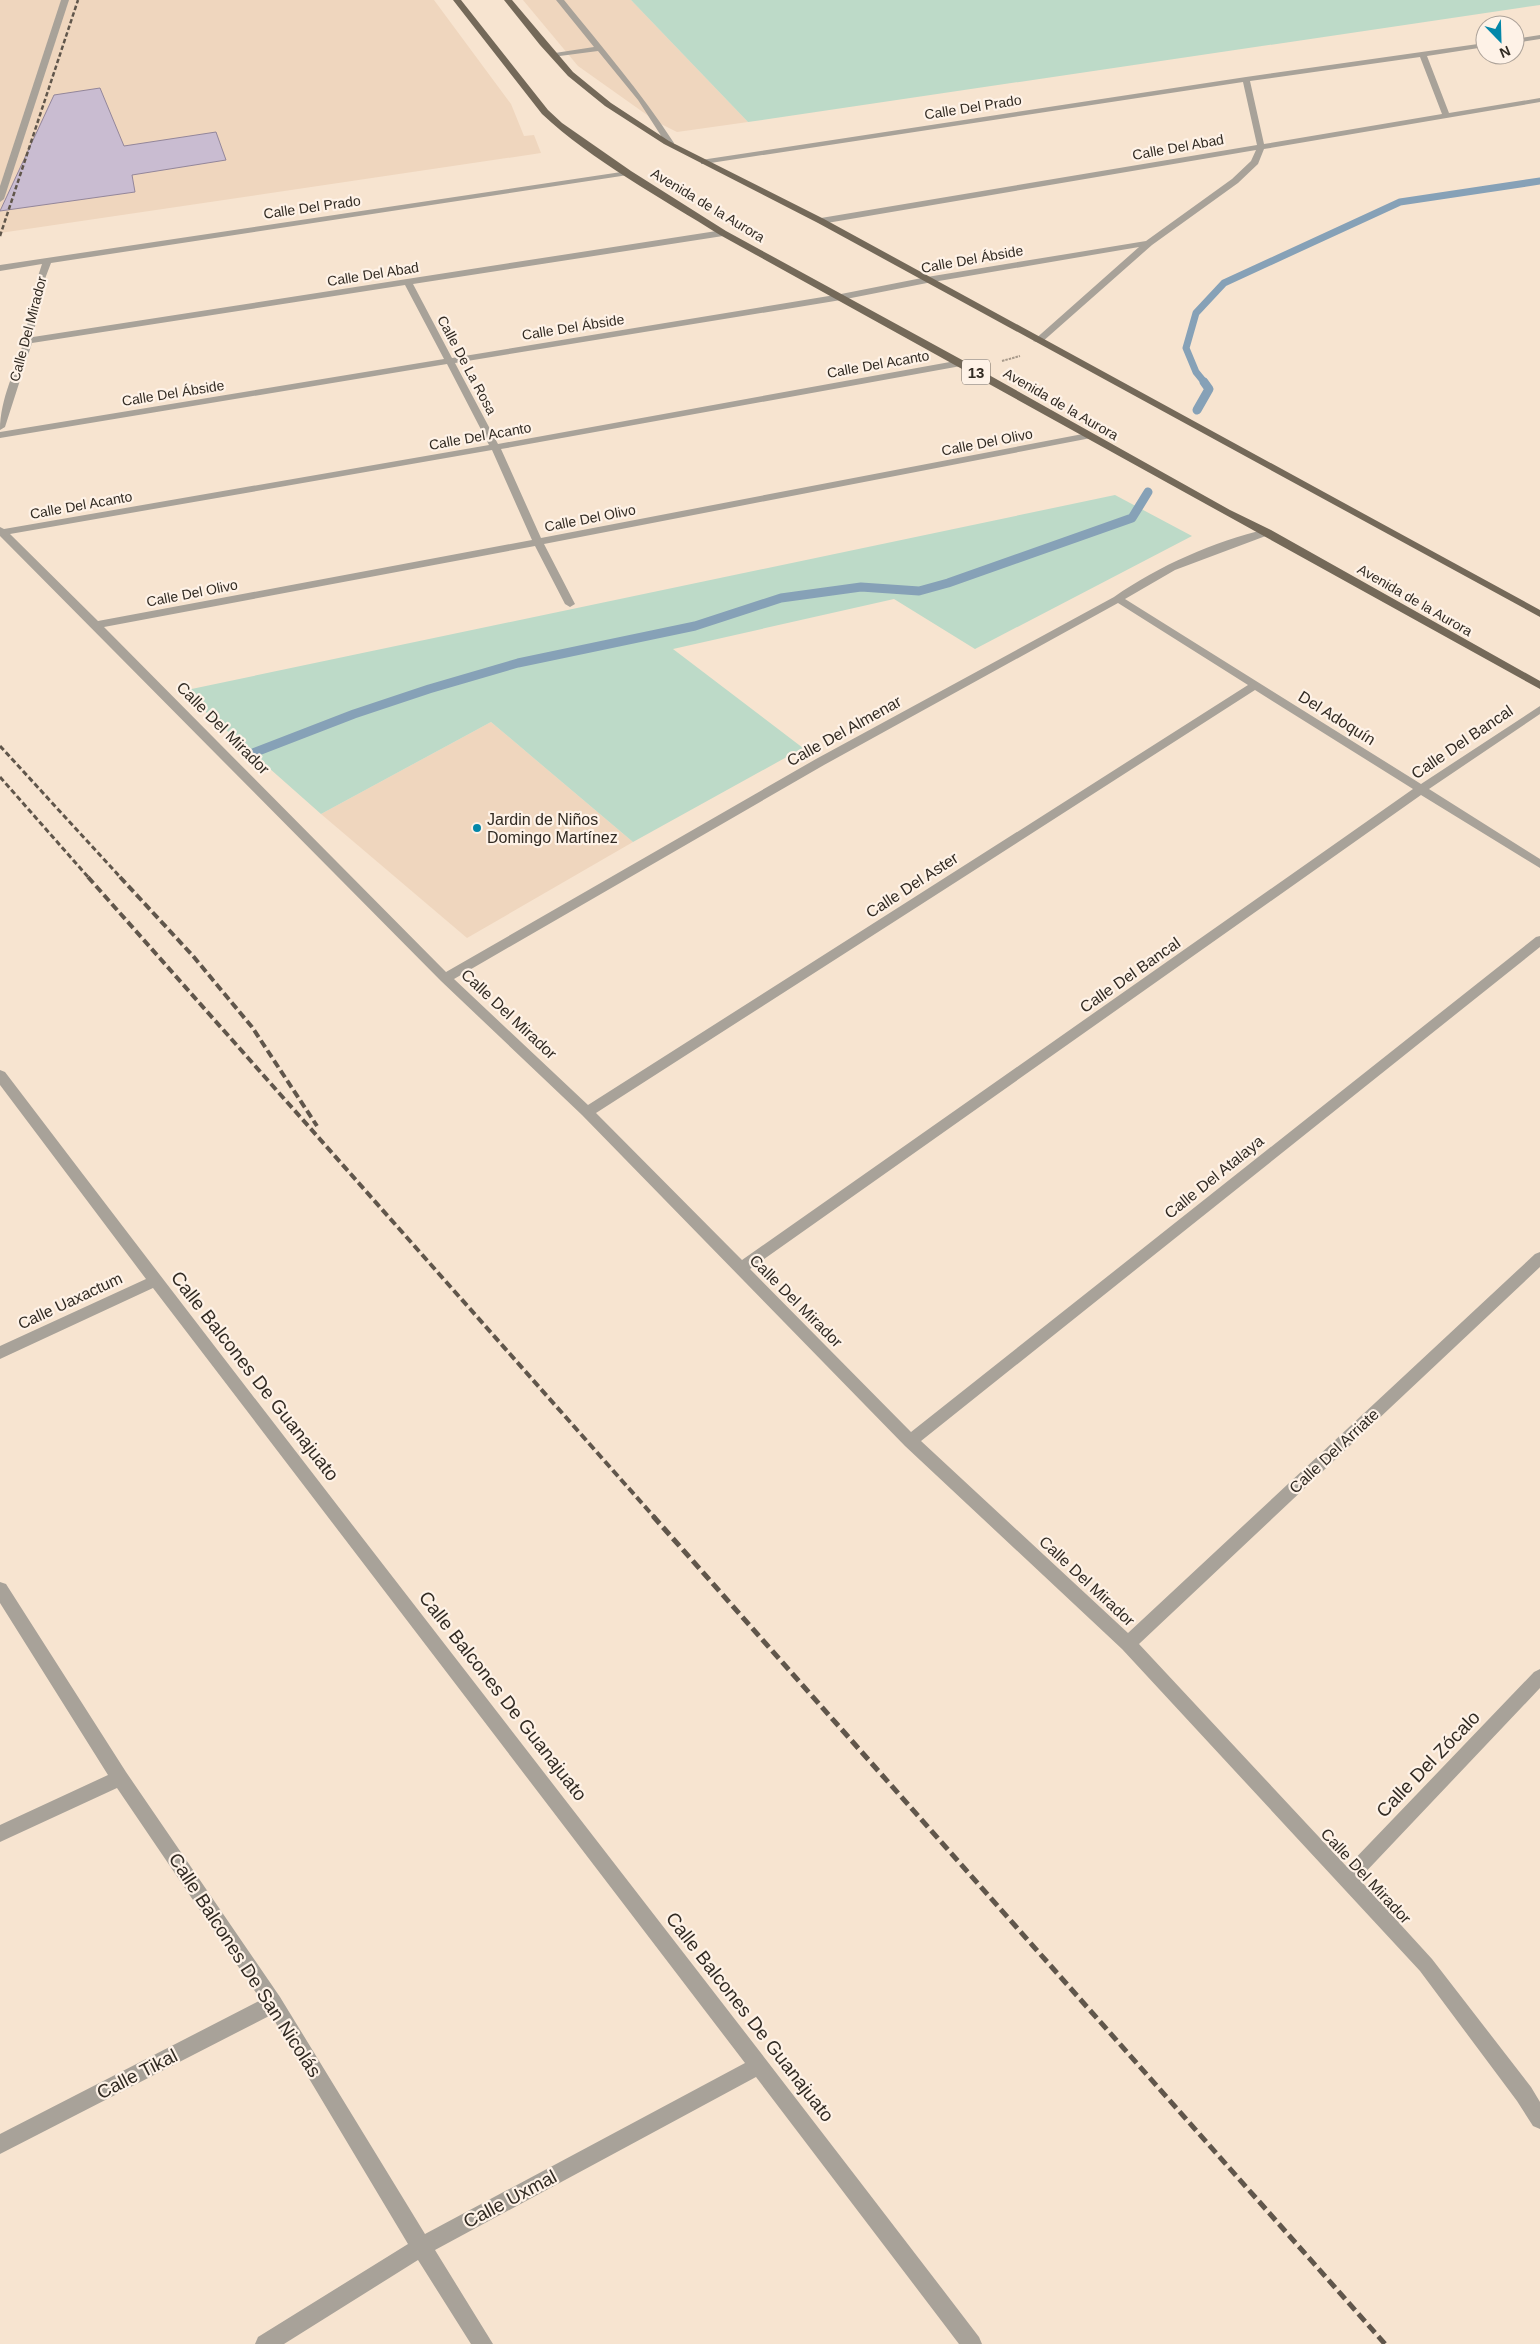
<svg xmlns="http://www.w3.org/2000/svg" width="1540" height="2344" font-family="Helvetica,sans-serif">
  <style>
    .built { fill: #efd6be }
    .green { fill: #bddac8 }
    .lines { fill: none; stroke-linecap: round; stroke-linejoin: round }
    .stream-far1 { stroke: #86a1b7; stroke-width: 7 }
    .stream { stroke: #86a1b7; stroke-width: 9 }
    .building { fill: #c9bcd1; stroke: #93869a }
    .path { stroke: #a89a8b; stroke-width: 2; stroke-dasharray: 2.5 1; stroke-linecap: butt }
    .service { fill: #a8a299; fill-rule: evenodd }
    .minor { fill: #a8a299; fill-rule: evenodd }
    .primary { fill: #746959; fill-rule: evenodd }
    .rail-far3 { stroke: #60564b; stroke-width: 2.5; stroke-dasharray: 4.5 2.5; stroke-linecap: butt }
    .rail-far2 { stroke: #60564b; stroke-width: 3; stroke-dasharray: 5.5 3; stroke-linecap: butt }
    .rail-far1 { stroke: #60564b; stroke-width: 4; stroke-dasharray: 8 4; stroke-linecap: butt }
    .rail { stroke: #60564b; stroke-width: 5; stroke-dasharray: 10 5; stroke-linecap: butt }
    .poi-dot { fill: #0487a9; stroke: #fef2e7; stroke-width: 2 }
    .labels { text-anchor: middle; dominant-baseline: central; stroke-width: 4.5; stroke-linejoin: round; paint-order: stroke }
    .far-street-label { font-size: 14px; fill: #322b23; stroke: #fef2e7 }
    .shield { fill: #fef2e7; stroke: #6f675e; stroke-width: 1 }
    .shield-label { font-size: 15px; font-weight: bold; fill: #322b23 }
    .street-label { font-size: 16px; fill: #322b23; stroke: #fef2e7 }
    .poi-label { font-size: 16px; fill: #322b23; stroke: #fef2e7; text-anchor: start }
    .near-street-label { font-size: 19px; fill: #322b23; stroke: #fef2e7 }
  </style>
  <rect width="100%" height="100%" fill="#f7e4d0"/>
  <!-- built -->
  <g class="built">
    <path d="M 0,0 L 434,0 L 511,104 L 524,136 L 534,135 L 541,153 L 0,233 Z"/>
    <path d="M 523,0 L 631,0 L 748,122 L 677,132 L 657,122 L 578,66 Z"/>
    <path d="M 491,722 L 633,842 L 467,938 L 321,814 Z"/>
  </g>
  <!-- green -->
  <g class="green">
    <path d="M 631,0 L 1540,0 L 1540,5 L 748,122 Z"/>
    <path d="M 1115,495 L 1192,536 L 975,649 L 894,599 L 673,649 L 803,748 L 633,842 L 491,722 L 321,814 L 182,691 Z"/>
  </g>
  <g class="lines">
    <!-- stream-far1 -->
    <path class="stream-far1" d="M 1205,383 L 1196,372 L 1186,348 L 1196,313 L 1224,283 L 1400,202 L 1540,181"/>
    <!-- stream -->
    <g class="stream">
      <path d="M 1197,410 L 1209,389 L 1204,382"/>
      <path d="M 253,753 L 354,714 L 429,689 L 518,663 L 695,626 L 781,598 L 861,587 L 919,591 L 948,583 L 1132,518 L 1148,492"/>
    </g>
  </g>
  <!-- building -->
  <path class="building" d="M 100,88 L 124,146 L 216,132 L 226,160 L 132,175 L 135,192 L 0,211 L 54,95 Z"/>
  <g class="lines">
    <!-- path -->
    <path class="path" d="M 1002,361 L 1020,356"/>
    <!-- service -->
    <g class="service">
      <path d="M 61,0 L 69,0 L 4,199 L 0,202 L 0,186 Z"/>
      <path d="M 556,0 L 564,0 C 602,47 640,91 674,143 L 673,145 L 667,145 L 638,100 L 598,51 L 552,57 L 551,55 L 555,53 L 594,47 Z"/>
    </g>
    <!-- minor -->
    <g class="minor">
      <path d="M 1540,35 L 1540,39 L 1515,43 L 1515,39 Z"/>
      <path d="M 1485,43 L 1485,47 L 1427,56 L 1449,113 L 1540,98 L 1540,102 L 1264,149 L 1258,164 L 1238,183 L 1152,245 L 1041,343 L 1033,341 L 1139,247 L 927,283 L 841,300 L 455,363 L 498,444 L 961,360 L 966,363 L 961,366 L 501,449 L 541,538 L 1088,433 L 1091,434 L 1091,438 L 544,544 L 575,604 L 570,607 L 565,604 L 535,546 L 104,627 L 446,972 L 816,759 L 1114,597 C 1160,565 1213,542 1267,529 L 1272,532 L 1271,534 L 1175,570 L 1125,599 L 1421,784 L 1540,706 L 1540,714 L 1429,789 L 1540,859 L 1540,868 L 1421,795 L 750,1269 L 911,1432 L 1536,937 L 1540,936 L 1540,947 L 921,1441 L 1128,1633 L 1535,1254 L 1540,1252 L 1540,1267 L 1139,1644 L 1347,1867 L 1534,1672 L 1540,1669 L 1540,1688 L 1359,1879 L 1432,1959 L 1531,2087 L 1540,2102 L 1540,2129 L 1533,2126 L 1517,2101 L 1420,1971 L 1122,1649 L 905,1446 L 582,1115 L 441,981 L 0,536 L 0,527 L 4,529 L 489,445 L 447,364 L 0,438 L 0,432 L 444,359 L 405,285 L 32,343 L 5,427 L 0,430 C 0,398 16,370 24,340 C 30,314 33,289 42,264 L 0,271 L 0,265 L 628,171 L 632,173 L 628,175 L 51,263 L 43,284 L 33,337 L 723,230 L 727,233 L 723,236 L 413,284 L 452,358 L 841,294 L 927,277 L 1146,241 L 1232,179 L 1251,161 L 1256,150 L 821,224 L 817,221 L 821,218 L 1257,145 L 1243,82 L 704,164 L 701,164 L 701,160 L 1246,77 ZM 1420,57 L 1442,114 L 1264,144 L 1250,81 ZM 492,450 L 532,540 L 98,621 L 10,534 ZM 1118,603 L 1248,685 L 588,1105 L 454,979 L 824,765 ZM 1255,690 L 1413,789 L 742,1260 L 596,1113 Z"/>
      <path d="M 0,1070 L 5,1072 C 327,1496 656,1914 979,2337 L 982,2344 L 959,2344 L 756,2077 L 435,2250 L 493,2344 L 471,2344 L 418,2260 L 284,2344 L 255,2344 L 258,2337 L 408,2244 L 271,2015 L 0,2154 L 0,2134 L 261,2000 L 117,1788 L 0,1842 L 0,1825 L 108,1775 L 0,1603 L 0,1582 L 6,1584 L 126,1772 L 280,1997 L 425,2234 L 745,2063 L 153,1288 L 0,1359 L 0,1346 L 146,1279 L 0,1085 Z"/>
    </g>
    <!-- primary -->
    <g class="primary">
      <path d="M 453,0 L 461,0 L 548,110 L 562,123 L 631,171 L 726,231 L 964,361 L 1230,510 L 1271,530 L 1540,681 L 1540,689 L 720,235 C 663,199 591,160 542,114 Z"/>
      <path d="M 504,0 L 512,0 L 573,72 L 611,103 L 669,141 L 824,219 L 1540,610 L 1540,617 L 818,223 L 664,144 L 605,106 L 568,76 L 540,45 Z"/>
    </g>
    <!-- rail-far3 -->
    <path class="rail-far3" d="M 0,236 L 78,0"/>
    <!-- rail-far2 -->
    <g class="rail-far2">
      <path d="M 0,746 L 121,878"/>
      <path d="M 0,777 L 89,878"/>
    </g>
    <!-- rail-far1 -->
    <g class="rail-far1">
      <path d="M 88,877 L 655,1518"/>
      <path d="M 120,877 L 193,956 L 252,1027 L 317,1126"/>
    </g>
    <!-- rail -->
    <path class="rail" d="M 653,1516 L 1385,2344"/>
  </g>
  <!-- markers -->
  <circle class="poi-dot" cx="477" cy="828" r="5"/>
  <g class="labels">
    <!-- far-street labels -->
    <g class="far-street-label">
      <text transform="translate(973 107) rotate(-9)">Calle Del Prado</text>
      <text transform="translate(1178 147) rotate(-10)">Calle Del Abad</text>
      <text transform="translate(708 205) rotate(31)">Avenida de la Aurora</text>
      <text transform="translate(312 207) rotate(-8)">Calle Del Prado</text>
      <text transform="translate(972 259) rotate(-10)">Calle Del Ábside</text>
      <text transform="translate(373 274) rotate(-9)">Calle Del Abad</text>
      <text transform="translate(573 327) rotate(-9)">Calle Del Ábside</text>
      <text transform="translate(28 329) rotate(-75)">Calle Del Mirador</text>
      <text transform="translate(878 364) rotate(-10)">Calle Del Acanto</text>
      <text transform="translate(467 365) rotate(62)">Calle De La Rosa</text>
      <text transform="translate(173 393) rotate(-9)">Calle Del Ábside</text>
      <text transform="translate(1061 404) rotate(30)">Avenida de la Aurora</text>
      <text transform="translate(480 436) rotate(-10)">Calle Del Acanto</text>
      <text transform="translate(987 442) rotate(-11)">Calle Del Olivo</text>
      <text transform="translate(81 505) rotate(-10)">Calle Del Acanto</text>
      <text transform="translate(590 518) rotate(-11)">Calle Del Olivo</text>
      <text transform="translate(192 593) rotate(-11)">Calle Del Olivo</text>
      <text transform="translate(1415 600) rotate(30)">Avenida de la Aurora</text>
    </g>
    <!-- shield labels -->
    <rect class="shield" x="962" y="359.5" width="28" height="25" rx="4"/>
    <g class="shield-label">
      <text x="976" y="372">13</text>
    </g>
    <!-- street labels -->
    <g class="street-label">
      <text transform="translate(1337 718) rotate(32)">Del Adoquín</text>
      <text transform="translate(223 728) rotate(45)">Calle Del Mirador</text>
      <text transform="translate(844 731) rotate(-29)">Calle Del Almenar</text>
      <text transform="translate(1462 742) rotate(-34)">Calle Del Bancal</text>
      <text transform="translate(912 885) rotate(-33)">Calle Del Aster</text>
      <text transform="translate(1130 975) rotate(-35)">Calle Del Bancal</text>
      <text transform="translate(509 1014) rotate(43)">Calle Del Mirador</text>
      <text transform="translate(1214 1177) rotate(-39)">Calle Del Atalaya</text>
      <text transform="translate(70 1301) rotate(-25)">Calle Uaxactum</text>
      <text transform="translate(796 1301) rotate(45)">Calle Del Mirador</text>
      <text transform="translate(1334 1451) rotate(-43)">Calle Del Arriate</text>
      <text transform="translate(1087 1581) rotate(43)">Calle Del Mirador</text>
      <text transform="translate(1366 1876) rotate(47)">Calle Del Mirador</text>
    </g>
    <!-- poi labels -->
    <g class="poi-label">
      <text x="487" y="819">Jardin de Niños<tspan x="487" dy="18">Domingo Martínez</tspan></text>
    </g>
    <!-- near-street labels -->
    <g class="near-street-label">
      <text transform="translate(255 1376) rotate(52)">Calle Balcones De Guanajuato</text>
      <text transform="translate(503 1696) rotate(52)">Calle Balcones De Guanajuato</text>
      <text transform="translate(1428 1764) rotate(-46)">Calle Del Zócalo</text>
      <text transform="translate(245 1965) rotate(57)">Calle Balcones De San Nicolás</text>
      <text transform="translate(750 2017) rotate(52)">Calle Balcones De Guanajuato</text>
      <text transform="translate(137 2074) rotate(-27)">Calle Tikal</text>
      <text transform="translate(510 2199) rotate(-28)">Calle Uxmal</text>
    </g>
  </g>
  <!-- north arrow -->
  <g transform="translate(1500 40) rotate(157)"><circle r="24" fill="#fef2e7" stroke="#aca299"/>
  <path d="M0-4L9 19L0 12L-9 19Z" fill="#0487a9"/>
  <text y="-8" font-size="14" font-weight="bold" text-anchor="middle" fill="#322b23">N</text>
  </g>
</svg>
